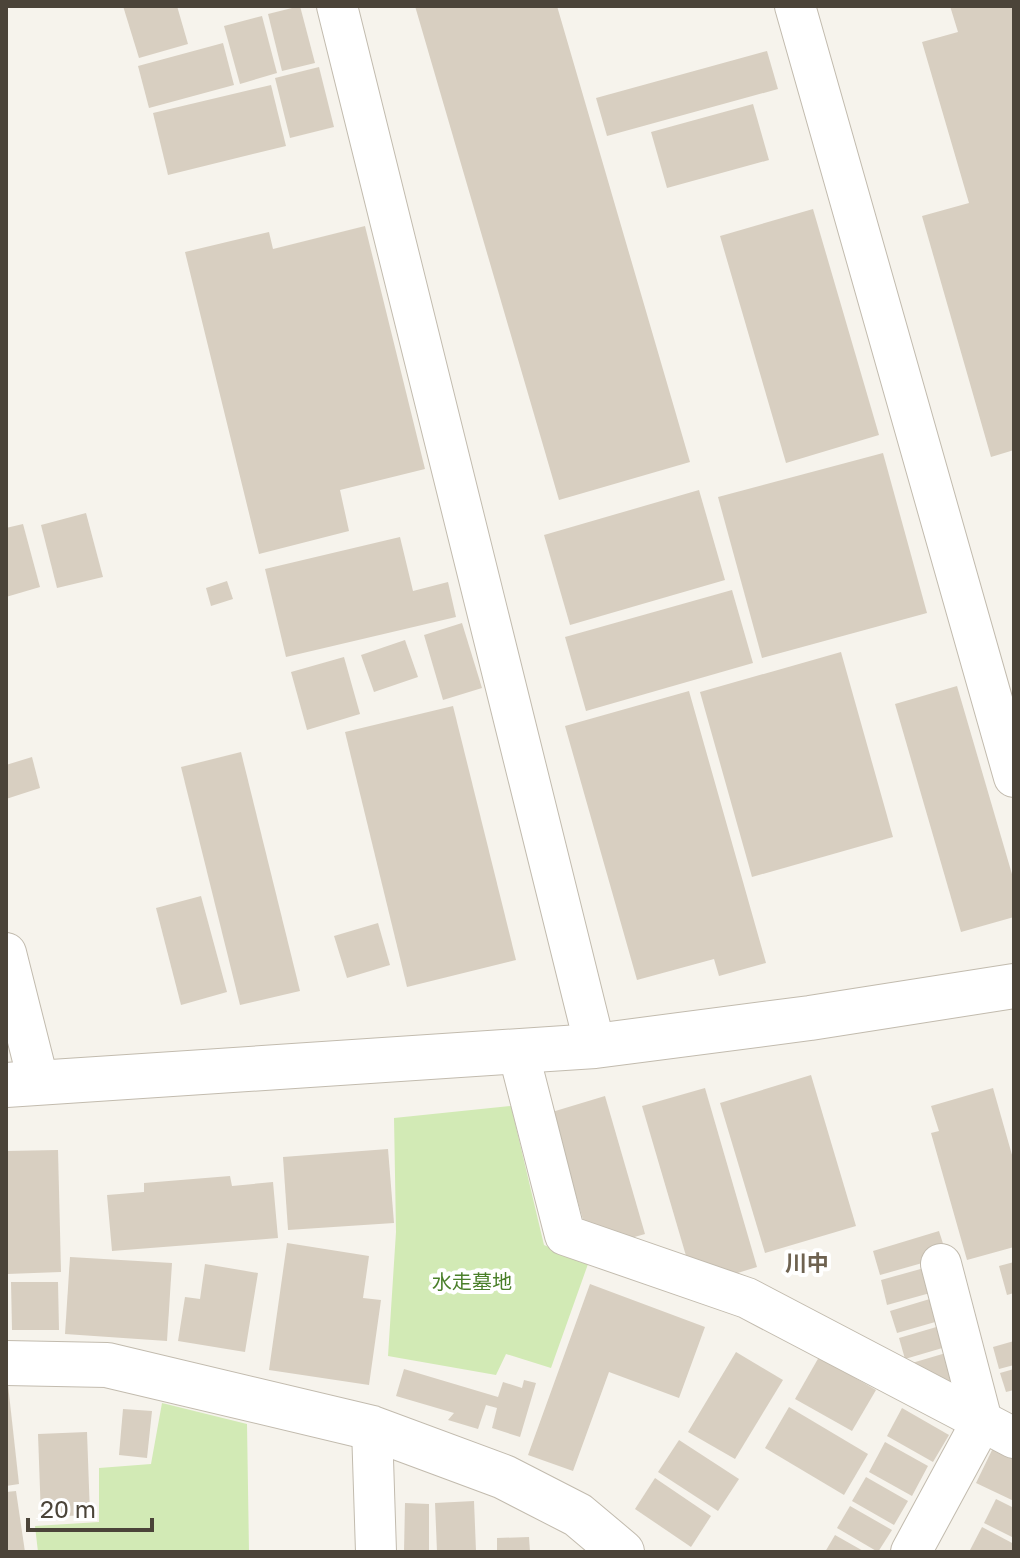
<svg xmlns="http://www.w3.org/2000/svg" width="1020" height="1558" font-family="'Golos Text','Noto Sans JP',sans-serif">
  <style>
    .green { fill: #d2eab5 }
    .building { fill: #d8cfc1 }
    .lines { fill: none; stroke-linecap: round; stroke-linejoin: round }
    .minor-casing { stroke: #c2bbae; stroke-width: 42 }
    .tertiary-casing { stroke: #c2bbae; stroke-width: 46 }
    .minor { stroke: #fff; stroke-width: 40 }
    .tertiary { stroke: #fff; stroke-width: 44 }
    .labels { text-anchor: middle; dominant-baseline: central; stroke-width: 8; stroke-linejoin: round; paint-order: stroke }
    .park-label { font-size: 20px; fill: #4a7f2a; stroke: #fff }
    .neighbourhood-label { font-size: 22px; font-weight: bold; fill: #6e6250; stroke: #fff }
  </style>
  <rect width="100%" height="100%" fill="#f6f3ec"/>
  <!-- green -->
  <g class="green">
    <path d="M 511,1106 L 544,1245 L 588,1264 L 551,1368 L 506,1354 L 496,1375 L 388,1356 L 396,1232 L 394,1118 Z"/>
    <path d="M 162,1403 L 247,1424 L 249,1552 L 38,1552 L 35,1526 L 99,1522 L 99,1468 L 151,1464 Z"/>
  </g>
  <!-- building -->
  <g class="building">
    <path d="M 123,6 L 177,6 L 188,44 L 139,58 Z"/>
    <path d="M 300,6 L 315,63 L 282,71 L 268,14 Z"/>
    <path d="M 415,6 L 557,6 L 690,462 L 559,500 Z"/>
    <path d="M 950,6 L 1014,6 L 1014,450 L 991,457 L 922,216 L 969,203 L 922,42 L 958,32 Z"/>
    <path d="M 262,16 L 277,73 L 240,84 L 224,26 Z"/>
    <path d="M 223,43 L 234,85 L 149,108 L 138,66 Z"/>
    <path d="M 767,51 L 778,89 L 607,136 L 596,98 Z"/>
    <path d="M 319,67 L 334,127 L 290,138 L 275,78 Z"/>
    <path d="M 271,85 L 286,146 L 168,175 L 153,113 Z"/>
    <path d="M 753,104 L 769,160 L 667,188 L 651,132 Z"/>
    <path d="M 813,209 L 879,435 L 786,463 L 720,236 Z"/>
    <path d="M 365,226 L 425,469 L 340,490 L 349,531 L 259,554 L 185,252 L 269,232 L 273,249 Z"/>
    <path d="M 883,453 L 927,613 L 762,658 L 718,497 Z"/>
    <path d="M 699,490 L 725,580 L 570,625 L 544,535 Z"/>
    <path d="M 86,513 L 103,577 L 57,588 L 41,525 Z"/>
    <path d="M 23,524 L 40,587 L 6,597 L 6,528 Z"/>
    <path d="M 400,537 L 413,591 L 448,582 L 456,617 L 286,657 L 265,569 Z"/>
    <path d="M 227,581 L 233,599 L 211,606 L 206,588 Z"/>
    <path d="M 732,590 L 753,663 L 586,711 L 565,637 Z"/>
    <path d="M 462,623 L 482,688 L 443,700 L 424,635 Z"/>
    <path d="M 405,640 L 418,677 L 374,692 L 361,655 Z"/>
    <path d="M 841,652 L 893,837 L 752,877 L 700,692 Z"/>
    <path d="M 344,657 L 360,714 L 307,730 L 291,672 Z"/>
    <path d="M 957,686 L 1014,881 L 1014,917 L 961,932 L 895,704 Z"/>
    <path d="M 689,691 L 766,963 L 719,976 L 714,959 L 637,980 L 565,726 Z"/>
    <path d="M 453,706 L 516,960 L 407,987 L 345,732 Z"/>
    <path d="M 241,752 L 300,991 L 240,1005 L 181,767 Z"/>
    <path d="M 32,757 L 40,788 L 6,799 L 6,765 Z"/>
    <path d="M 201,896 L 227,992 L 181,1005 L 156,908 Z"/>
    <path d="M 378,923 L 390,965 L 347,978 L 334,936 Z"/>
    <path d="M 811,1075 L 856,1226 L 765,1253 L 720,1103 Z"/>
    <path d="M 705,1088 L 757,1267 L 731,1275 L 689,1266 L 642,1106 Z"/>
    <path d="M 993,1088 L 1014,1162 L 1014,1247 L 967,1260 L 931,1133 L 939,1131 L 931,1106 Z"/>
    <path d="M 605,1096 L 645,1234 L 624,1240 L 586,1230 L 552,1112 Z"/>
    <path d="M 388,1149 L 394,1223 L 288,1230 L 283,1157 Z"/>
    <path d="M 58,1150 L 61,1272 L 7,1274 L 6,1151 Z"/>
    <path d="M 230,1176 L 232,1186 L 273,1182 L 278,1238 L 112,1251 L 107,1195 L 144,1192 L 144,1183 Z"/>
    <path d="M 939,1231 L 947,1256 L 880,1275 L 873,1251 Z"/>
    <path d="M 287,1243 L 369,1256 L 363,1298 L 381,1300 L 369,1385 L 269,1370 Z"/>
    <path d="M 70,1257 L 172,1263 L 167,1341 L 65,1334 Z"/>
    <path d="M 1014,1262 L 1014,1293 L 1007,1295 L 999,1266 Z"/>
    <path d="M 205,1264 L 258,1273 L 245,1352 L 178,1341 L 185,1297 L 200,1299 Z"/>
    <path d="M 935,1265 L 941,1290 L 887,1305 L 881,1280 Z"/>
    <path d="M 11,1282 L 58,1282 L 59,1330 L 12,1330 Z"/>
    <path d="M 590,1284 L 705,1327 L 679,1398 L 609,1372 L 573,1471 L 528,1455 Z"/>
    <path d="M 943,1295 L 949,1318 L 897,1333 L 890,1311 Z"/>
    <path d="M 950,1323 L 956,1344 L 905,1359 L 899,1338 Z"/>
    <path d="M 1014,1341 L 1014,1365 L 999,1369 L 993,1347 Z"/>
    <path d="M 956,1350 L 955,1391 L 912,1363 Z"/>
    <path d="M 736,1352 L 783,1380 L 735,1459 L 688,1432 Z"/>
    <path d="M 819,1357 L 876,1390 L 852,1431 L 795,1399 Z"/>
    <path d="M 404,1369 L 498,1397 L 503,1382 L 522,1388 L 524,1380 L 536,1383 L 520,1437 L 492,1428 L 497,1408 L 486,1405 L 478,1429 L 448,1420 L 454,1413 L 396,1396 Z"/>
    <path d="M 1014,1369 L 1014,1390 L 1006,1392 L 1000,1373 Z"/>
    <path d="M 6,1385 L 8,1385 L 19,1484 L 6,1486 Z"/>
    <path d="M 789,1407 L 868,1454 L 844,1495 L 765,1448 Z"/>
    <path d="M 902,1408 L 949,1435 L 933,1462 L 887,1436 Z"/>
    <path d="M 123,1409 L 152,1411 L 147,1458 L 119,1455 Z"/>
    <path d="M 87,1432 L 90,1515 L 41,1517 L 38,1434 Z"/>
    <path d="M 679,1440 L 739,1479 L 718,1511 L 658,1472 Z"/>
    <path d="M 885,1442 L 928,1466 L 912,1496 L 869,1472 Z"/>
    <path d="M 994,1446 L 1014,1456 L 1014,1501 L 976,1483 Z"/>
    <path d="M 866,1477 L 908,1501 L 894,1525 L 852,1501 Z"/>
    <path d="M 655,1478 L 711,1516 L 691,1547 L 635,1509 Z"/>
    <path d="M 16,1491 L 25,1552 L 6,1552 L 6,1492 Z"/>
    <path d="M 996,1499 L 1014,1508 L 1014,1538 L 984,1523 Z"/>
    <path d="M 474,1501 L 476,1551 L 437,1552 L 435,1503 Z"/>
    <path d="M 405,1503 L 429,1504 L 429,1552 L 404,1552 Z"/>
    <path d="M 850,1506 L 892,1530 L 878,1552 L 837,1528 Z"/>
    <path d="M 982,1527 L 1014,1544 L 1014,1552 L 969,1552 Z"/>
    <path d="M 835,1535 L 865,1552 L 825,1552 Z"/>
    <path d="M 529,1537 L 530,1552 L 497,1552 L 497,1538 Z"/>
  </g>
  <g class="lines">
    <!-- minor casing -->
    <g class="minor-casing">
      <g id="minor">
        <path d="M 337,6 L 595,1046"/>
        <path d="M 795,6 L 1014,777"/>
        <path d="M 6,953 L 39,1084"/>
        <path d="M 518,1051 L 565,1235 L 747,1298 L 1014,1438"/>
        <path d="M 372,1428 L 376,1552"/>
        <path d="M 911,1552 L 982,1421 L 941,1264"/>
      </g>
    </g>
    <!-- tertiary casing -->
    <g class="tertiary-casing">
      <g id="tertiary">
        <path d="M 6,1085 L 595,1046 L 810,1018 L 1014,986"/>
        <path d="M 6,1363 L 107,1365 L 372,1428 L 504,1477 L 578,1515 L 622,1552"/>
      </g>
    </g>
    <!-- minor -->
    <use href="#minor" class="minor"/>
    <!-- tertiary -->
    <use href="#tertiary" class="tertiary"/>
  </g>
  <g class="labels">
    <!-- park labels -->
    <g class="park-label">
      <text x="472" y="1281">水走墓地</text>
    </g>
    <!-- neighbourhood labels -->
    <g class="neighbourhood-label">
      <text x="807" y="1262">川中</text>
    </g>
  </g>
  <!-- border -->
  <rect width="1020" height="1558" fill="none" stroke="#4b4439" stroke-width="16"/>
  <!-- scale -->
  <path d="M28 1518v12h124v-12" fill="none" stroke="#4b4439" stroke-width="4"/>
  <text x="40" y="1518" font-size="24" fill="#4b4439" stroke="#ffffff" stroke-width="6" paint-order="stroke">20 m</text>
</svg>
